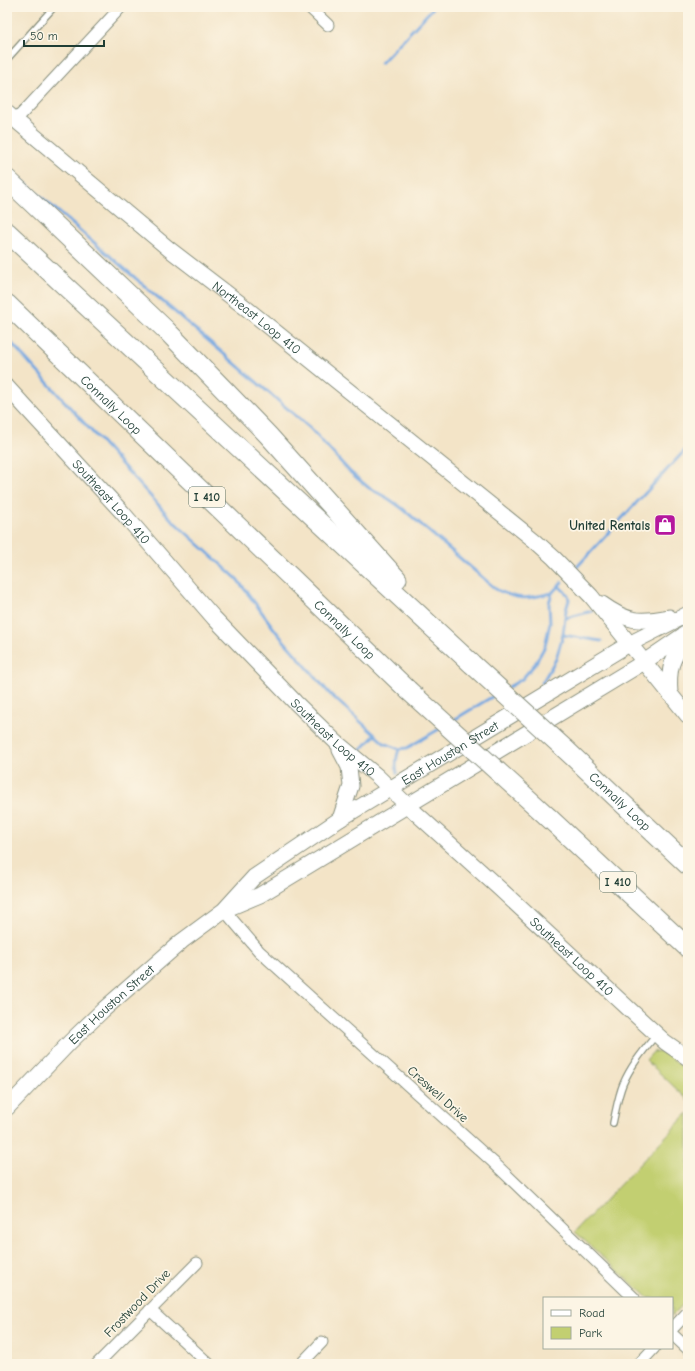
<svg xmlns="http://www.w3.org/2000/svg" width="695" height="1371" font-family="'Comic Neue',sans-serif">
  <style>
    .green { fill: #c2cf71; stroke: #708652 }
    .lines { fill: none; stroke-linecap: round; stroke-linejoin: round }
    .stream { stroke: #76a8e1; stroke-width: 3 }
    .lane-casing { stroke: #89907e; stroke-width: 8 }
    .street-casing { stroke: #89907e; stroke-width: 13 }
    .secondary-casing { stroke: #89907e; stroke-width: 17 }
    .highway-casing { stroke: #89907e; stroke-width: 21 }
    .lane { stroke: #fff; stroke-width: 5.5 }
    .street { stroke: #fff; stroke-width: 11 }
    .secondary { stroke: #fff; stroke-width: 15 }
    .highway { stroke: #fff; stroke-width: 19 }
    .highway-bridge-casing { stroke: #89907e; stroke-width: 21; stroke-linecap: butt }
    .highway-bridge { stroke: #fff; stroke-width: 19 }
    .labels { text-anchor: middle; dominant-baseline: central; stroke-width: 3.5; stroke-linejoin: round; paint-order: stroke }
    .shield { fill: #fcf5e5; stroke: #617469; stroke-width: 1 }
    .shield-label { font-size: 12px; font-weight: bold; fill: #1f3d34 }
    .street-label { font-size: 13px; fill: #1f3d34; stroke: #fcf5e5 }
    .poi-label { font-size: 13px; font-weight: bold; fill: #1f3d34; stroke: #fcf5e5; text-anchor: end }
  </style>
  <rect width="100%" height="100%" fill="#fcf5e5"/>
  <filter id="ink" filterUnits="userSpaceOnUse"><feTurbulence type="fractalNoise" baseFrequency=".025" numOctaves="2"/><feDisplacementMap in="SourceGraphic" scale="8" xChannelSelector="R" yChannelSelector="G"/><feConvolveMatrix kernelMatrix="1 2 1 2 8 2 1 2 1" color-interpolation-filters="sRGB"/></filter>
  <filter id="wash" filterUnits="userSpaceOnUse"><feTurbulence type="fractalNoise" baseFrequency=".012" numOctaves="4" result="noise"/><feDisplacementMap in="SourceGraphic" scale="16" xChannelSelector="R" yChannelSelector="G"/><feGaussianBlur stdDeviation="0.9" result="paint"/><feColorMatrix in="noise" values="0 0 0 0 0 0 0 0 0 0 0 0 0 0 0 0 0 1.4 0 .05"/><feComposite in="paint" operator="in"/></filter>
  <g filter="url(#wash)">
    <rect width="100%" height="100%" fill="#f3e4c7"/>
    <!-- green -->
    <g class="green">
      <path d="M 659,1051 L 667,1055 L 688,1071 L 688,1100 L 646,1060 L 653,1052 Z"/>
      <path d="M 688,1113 L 688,1299 L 672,1316 L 672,1298 L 648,1298 L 575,1232 Z"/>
    </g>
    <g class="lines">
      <!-- stream -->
      <g class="stream">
        <path d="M 381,63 L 434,7"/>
        <path d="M 7,167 L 13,173"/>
        <path d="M 20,179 L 310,428 L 350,472 L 369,488 L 389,499 L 403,509 L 497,590 C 522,601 526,599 552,593"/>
        <path d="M 7,338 L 173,521 L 237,579 L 278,634 L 330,694 L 384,743 L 399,749 L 407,748 L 441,728"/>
        <path d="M 576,568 L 688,447"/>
        <path d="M 566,618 L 592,611"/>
        <path d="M 563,635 L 601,641"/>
        <path d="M 542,683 L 556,659 L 563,635 L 566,610 L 569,600 L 568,595 L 559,586"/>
        <path d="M 507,688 L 522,679 L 535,664 L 545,646 L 550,623 L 549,603 L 552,593 L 562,582"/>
        <path d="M 452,721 L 495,695"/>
        <path d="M 360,751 L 375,735"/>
        <path d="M 397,773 C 395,764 396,758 399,749"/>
      </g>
    </g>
  </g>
  <g filter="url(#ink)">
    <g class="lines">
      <!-- lane casing -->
      <g class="lane-casing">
        <g id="lane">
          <path d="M 7,57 L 9,57 L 54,7"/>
          <path d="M 613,1123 C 616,1110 618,1096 623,1084 C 631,1065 644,1050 657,1034"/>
        </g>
      </g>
      <!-- street casing -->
      <g class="street-casing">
        <g id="street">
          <path d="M 309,7 L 328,25"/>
          <path d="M 15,121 L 121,7"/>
          <path d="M 224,910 L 259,951 L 493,1162 L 634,1298"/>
          <path d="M 150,1310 L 209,1364"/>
          <path d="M 672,1329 L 688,1312"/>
          <path d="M 672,1334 L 688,1349"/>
          <path d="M 97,1364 L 197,1263"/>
          <path d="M 301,1364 L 322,1342"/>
          <path d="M 639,1364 L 654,1348"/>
        </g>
      </g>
      <!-- secondary casing -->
      <g class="secondary-casing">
        <g id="secondary">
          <path id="s1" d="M 7,113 L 169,249 L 246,308 L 534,540 L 554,558 L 591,596 L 688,716"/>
          <path id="s2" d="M 7,387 L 122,512 L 214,618 L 295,702 L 336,742 L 377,776 L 407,805 L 500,889 L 628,1008 L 665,1042 L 688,1058"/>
          <path d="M 602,604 C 627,622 639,623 669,617"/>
          <path d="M 670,694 C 668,665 672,660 687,636"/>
          <path d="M 340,819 L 351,786 L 349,767 L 340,750"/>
          <path d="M 229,908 L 260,895 L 644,662 L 688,632"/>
          <path id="s3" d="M 7,1108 L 70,1042 L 103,1010 L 182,941 L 224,910 L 254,877 L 340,819 L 629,644 L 688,614"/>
        </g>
      </g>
      <!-- highway casing -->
      <g class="highway-casing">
        <g id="highway">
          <path d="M 7,179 L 166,330 L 268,435 L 397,579"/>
          <path d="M 7,232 L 472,664"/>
          <path id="s4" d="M 7,304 L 408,690"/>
          <path id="s5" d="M 565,749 L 688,865"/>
          <path d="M 548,817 L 688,948"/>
        </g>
      </g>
      <!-- lane -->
      <use href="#lane" class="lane"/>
      <!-- street -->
      <use href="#street" class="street"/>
      <!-- secondary -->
      <use href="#secondary" class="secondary"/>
      <!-- highway -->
      <use href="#highway" class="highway"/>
      <!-- highway-bridge casing -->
      <g class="highway-bridge-casing">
        <g id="highway-bridge">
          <path d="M 472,664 L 565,749"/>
          <path d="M 408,690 L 548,817"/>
        </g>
      </g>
      <!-- highway-bridge -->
      <use href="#highway-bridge" class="highway-bridge"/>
    </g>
  </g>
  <!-- icons -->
  <defs>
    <g id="shop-square" transform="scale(1.15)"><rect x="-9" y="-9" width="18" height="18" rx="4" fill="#b5179e" stroke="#fcf5e5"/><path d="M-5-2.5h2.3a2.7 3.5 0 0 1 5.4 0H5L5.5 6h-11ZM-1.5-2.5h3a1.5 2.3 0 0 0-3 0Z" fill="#fff"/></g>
  </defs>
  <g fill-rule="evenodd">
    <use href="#shop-square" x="665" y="525"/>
  </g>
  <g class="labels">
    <!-- shield labels -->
    <g class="shield">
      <rect x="189" y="487" width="36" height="20" rx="3"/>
      <rect x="600" y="872" width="36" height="20" rx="3"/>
    </g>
    <g class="shield-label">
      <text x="207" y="497">I 410</text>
      <text x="618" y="882">I 410</text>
    </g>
    <!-- street labels -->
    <g class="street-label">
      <text stroke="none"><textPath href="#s1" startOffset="323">Northeast Loop 410</textPath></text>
      <text stroke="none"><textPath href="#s4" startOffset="145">Connally Loop</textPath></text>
      <text stroke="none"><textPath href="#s2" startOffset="155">Southeast Loop 410</textPath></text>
      <text stroke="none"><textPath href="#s4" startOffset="469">Connally Loop</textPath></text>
      <text stroke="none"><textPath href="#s2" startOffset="479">Southeast Loop 410</textPath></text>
      <text stroke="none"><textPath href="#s3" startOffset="571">East Houston Street</textPath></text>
      <text stroke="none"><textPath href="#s5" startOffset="76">Connally Loop</textPath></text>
      <text stroke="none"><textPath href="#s2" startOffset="803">Southeast Loop 410</textPath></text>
      <text stroke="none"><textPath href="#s3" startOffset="147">East Houston Street</textPath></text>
      <text transform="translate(438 1094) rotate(42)">Creswell Drive</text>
      <text transform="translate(137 1303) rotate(-46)">Frostwood Drive</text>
    </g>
    <!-- poi labels -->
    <g class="poi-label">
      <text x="650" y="525">United Rentals</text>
    </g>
  </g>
  <!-- margin -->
  <rect width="695" height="1371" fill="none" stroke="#fcf5e5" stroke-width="24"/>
  <!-- legend -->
  <rect x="543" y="1297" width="130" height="52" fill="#fcf5e5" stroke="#a4ab9e"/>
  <rect x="551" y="1310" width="20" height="6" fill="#ffffff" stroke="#a4ab9e"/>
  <text x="579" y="1317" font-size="12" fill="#1f3d34">Road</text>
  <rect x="551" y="1327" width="20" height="12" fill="#c2cf71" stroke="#a4ab9e"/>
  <text x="579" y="1337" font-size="12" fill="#1f3d34">Park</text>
  <!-- scale -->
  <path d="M24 40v6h80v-6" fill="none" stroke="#1f3d34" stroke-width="2"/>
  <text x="30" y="40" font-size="12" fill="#1f3d34" stroke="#fcf5e5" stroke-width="3" paint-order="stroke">50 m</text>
</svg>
